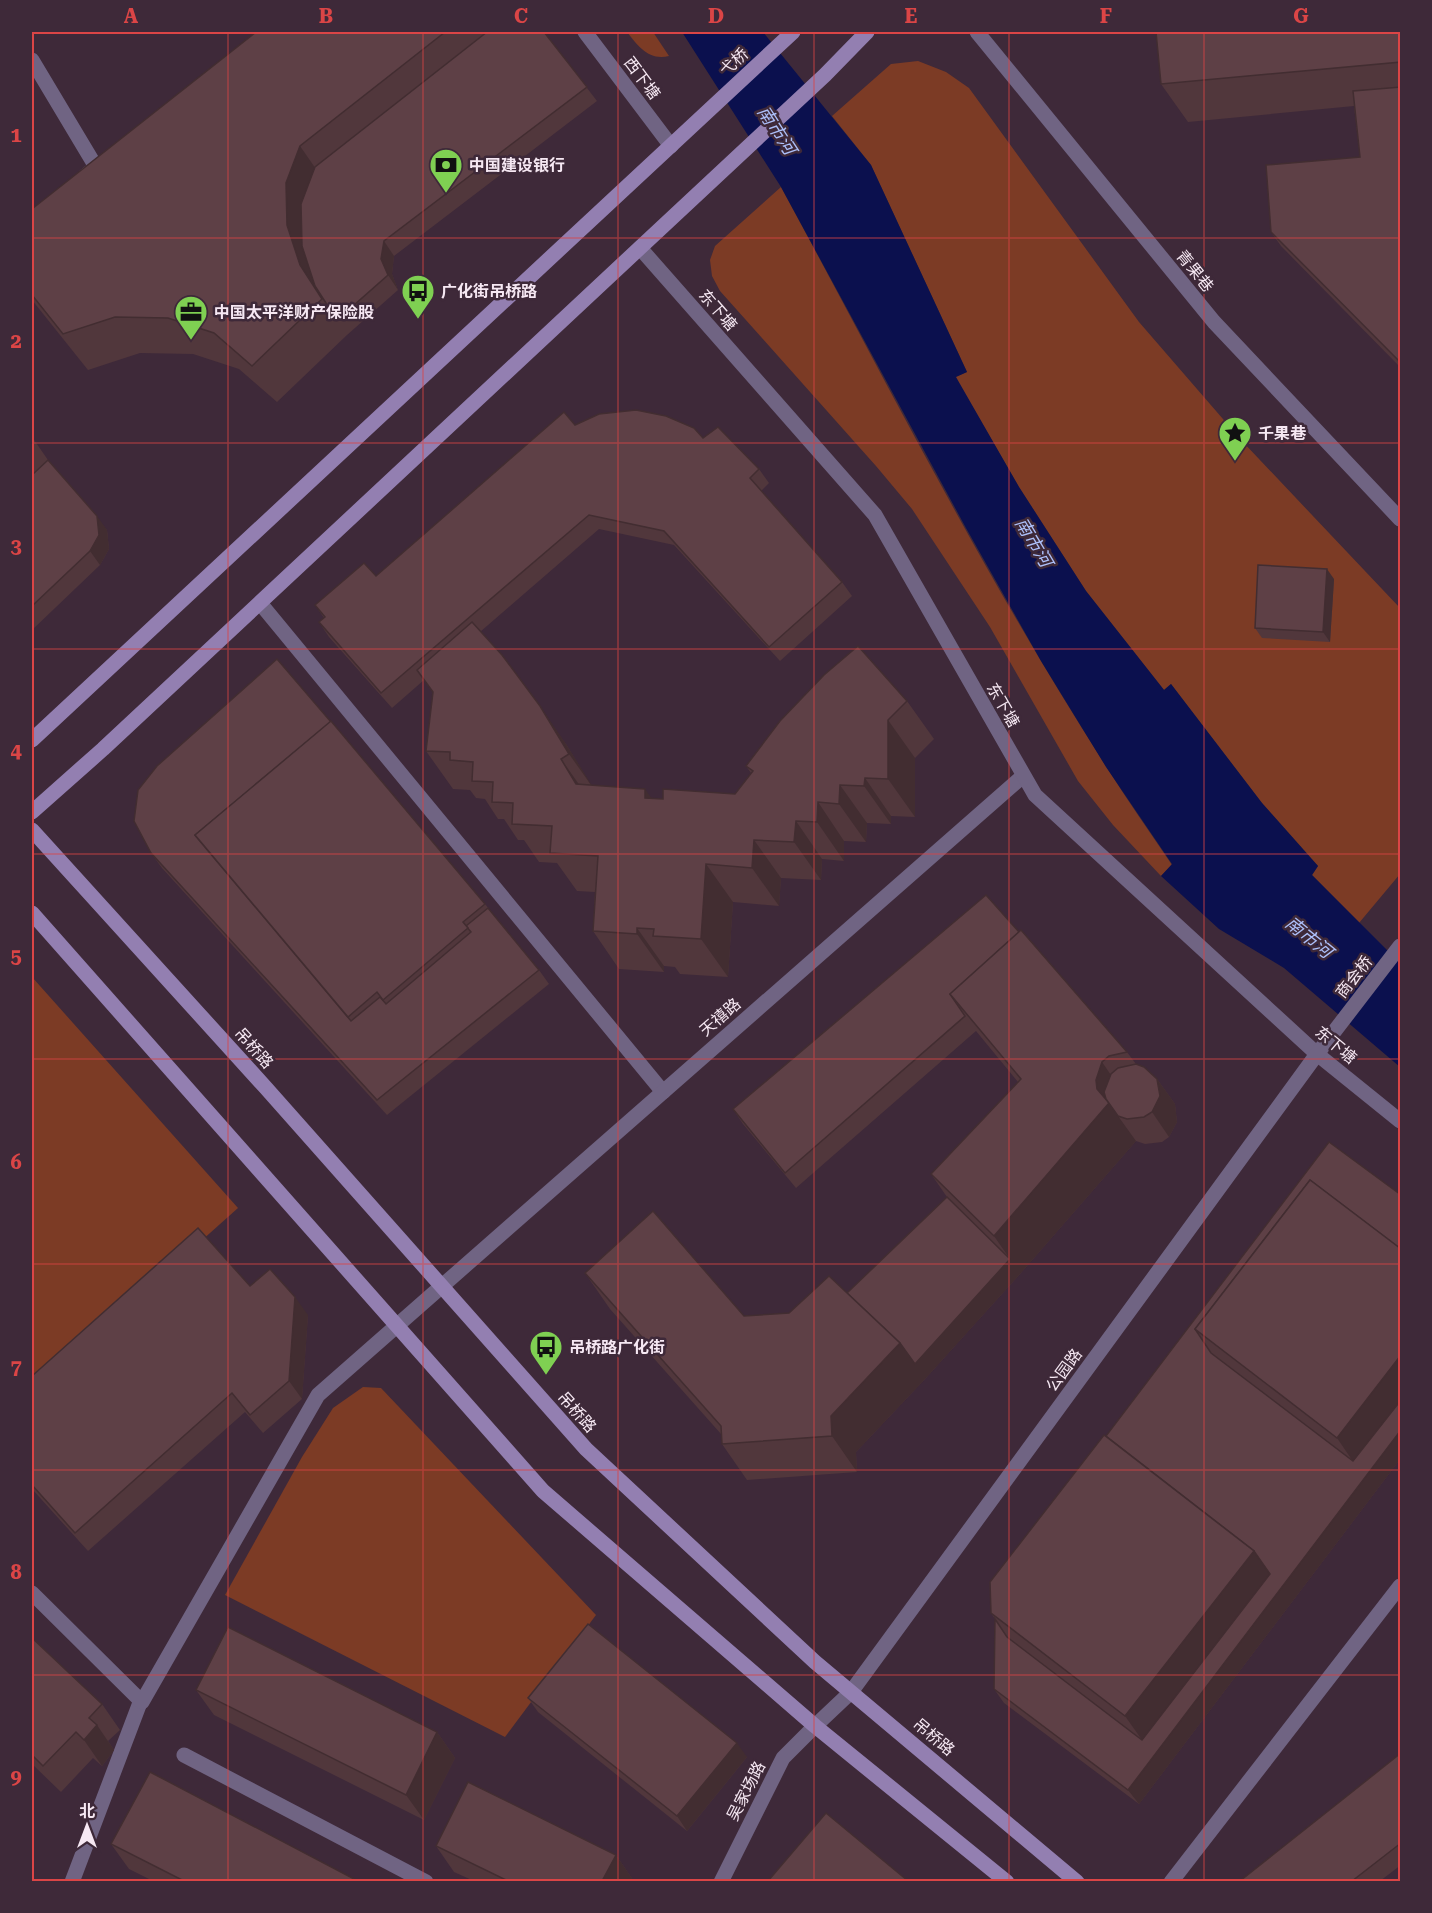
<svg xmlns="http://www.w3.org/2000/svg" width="1432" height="1913" font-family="'Roboto Serif','Noto Sans SC',serif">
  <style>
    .green { fill: #7c3b25 }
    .water { fill: #0b104e }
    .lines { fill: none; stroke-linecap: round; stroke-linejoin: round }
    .service { stroke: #706483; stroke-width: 15 }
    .minor { stroke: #706483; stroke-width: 15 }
    .tertiary { stroke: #706483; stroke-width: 15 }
    .secondary { stroke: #937fb1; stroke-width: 15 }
    .wall { fill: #51373c }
    .shaded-wall { fill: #422d31 }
    .building { fill: #5e4046; stroke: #422d31; stroke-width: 1.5 }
    .grid { fill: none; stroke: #db4546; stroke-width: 1.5; stroke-opacity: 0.55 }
    .labels { text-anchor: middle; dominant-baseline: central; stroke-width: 5; stroke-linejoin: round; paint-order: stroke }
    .street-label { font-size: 16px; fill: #f6e8f3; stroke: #3e2939 }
    .poi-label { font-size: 16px; font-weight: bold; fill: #f6e8f3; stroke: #3e2939; text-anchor: start }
    .water-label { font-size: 18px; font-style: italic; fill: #adc0fa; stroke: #3e2939 }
    .neatline { fill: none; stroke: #db4546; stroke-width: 2 }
    .grid-label { font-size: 20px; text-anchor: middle; font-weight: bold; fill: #db4546 }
  </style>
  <rect width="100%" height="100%" fill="#3e2939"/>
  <!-- green -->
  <g class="green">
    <path d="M 627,32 L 653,32 L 669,56 C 649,61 638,46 627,32 Z"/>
    <path d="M 918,61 L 946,72 L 969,88 L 1139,322 L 1242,441 L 1400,608 L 1400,874 L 1359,923 L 1312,875 L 1318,866 L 1262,803 L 1171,684 L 1164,690 L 1086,591 L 1019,487 L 955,377 L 967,372 L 871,165 L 832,116 L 891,64 Z"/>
    <path d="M 781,187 C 886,381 986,580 1106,766 C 1127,800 1150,832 1172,865 L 1161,876 L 1113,825 L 1078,781 L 990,627 L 912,509 L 876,466 L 720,291 L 712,276 L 710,260 L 715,246 Z"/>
    <path d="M 32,977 L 238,1208 L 32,1392 Z"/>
    <path d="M 363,1387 L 381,1388 L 596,1615 L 505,1737 L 225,1595 L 302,1457 L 333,1408 Z"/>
  </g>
  <!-- water -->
  <path class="water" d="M 682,32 L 763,32 L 871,165 L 967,372 L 956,377 L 1019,487 L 1086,591 L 1164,690 L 1171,684 L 1262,803 L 1318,866 L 1312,875 L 1400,963 L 1400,1067 L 1284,968 L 1219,929 L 1161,876 L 1172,864 L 1106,767 L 1041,661 L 966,528 L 781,187 Z"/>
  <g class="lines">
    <!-- service -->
    <g class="service">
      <path d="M 260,603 L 663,1092"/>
      <path d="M 1317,1054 L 1400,1121"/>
      <path d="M 442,1286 L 1023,776"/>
      <path d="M 184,1755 L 426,1882"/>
      <path d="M 72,1882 L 141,1700"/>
      <path d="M 1171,1882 L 1400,1586"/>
    </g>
    <!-- minor -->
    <g class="minor">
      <path d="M 585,32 L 671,146"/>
      <path d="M 977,32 L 1214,322 L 1400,519"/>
      <path d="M 32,60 L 96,167 L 85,176"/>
      <path d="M 640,248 L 875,515 L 1035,795 L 1317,1054"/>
      <path d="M 32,1593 L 142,1702 L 318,1395 L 442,1286"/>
      <path d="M 721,1882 L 783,1758 L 815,1726"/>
    </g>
    <!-- tertiary -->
    <path class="tertiary" d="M 815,1726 L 851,1692 L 1317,1054 L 1400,946"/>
    <!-- secondary -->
    <g class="secondary">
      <path d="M 32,740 L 793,32"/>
      <path d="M 32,812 L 103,749 L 825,75 L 867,32"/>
      <path d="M 32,830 L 266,1088 L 586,1449 L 815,1662 L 1077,1882"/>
      <path d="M 32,913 L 543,1491 L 815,1726 L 1007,1882"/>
    </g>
  </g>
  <!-- wall -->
  <g class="wall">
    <path d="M 256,32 L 544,32 L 597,101 L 394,256 L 392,274 L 398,290 L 347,335 L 277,402 L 239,369 L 193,354 L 140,353 L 88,370 L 32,300 L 32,209 Z"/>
    <path d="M 1401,32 L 1401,368 L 1281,246 L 1271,232 L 1360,157 L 1354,106 L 1188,122 L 1161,84 Z"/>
    <path d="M 575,425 L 703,438 L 759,469 L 769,483 L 761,491 L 842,582 L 852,596 L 780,661 L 674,545 L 599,529 L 480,632 L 566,744 L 591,785 L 652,798 L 663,799 L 735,794 L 751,773 L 746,766 L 907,701 L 934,739 L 915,758 L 915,817 L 891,816 L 891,824 L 867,823 L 866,842 L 844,841 L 844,861 L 822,859 L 821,880 L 781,878 L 779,906 L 733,902 L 728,977 L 680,974 L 675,967 L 664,966 L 664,972 L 619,969 L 593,931 L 595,892 L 577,891 L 557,863 L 539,862 L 524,840 L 518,840 L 504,819 L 498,819 L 485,799 L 476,798 L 470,790 L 453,789 L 426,751 L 433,693 L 424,680 L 392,708 L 329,637 L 319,622 L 324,618 L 315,605 L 376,576 Z"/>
    <path d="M 32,437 L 48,460 L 107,530 L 109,549 L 100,565 L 32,630 Z"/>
    <path d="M 1334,579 L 1330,642 L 1262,638 L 1255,628 Z"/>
    <path d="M 151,853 L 485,904 L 539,970 L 549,984 L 387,1115 L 162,868 Z"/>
    <path d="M 1019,932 L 1127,1052 L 1136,1064 L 1157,1079 L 1175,1104 L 1177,1122 L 1169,1137 L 1162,1142 L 1145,1144 L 1136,1141 L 1020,1274 L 925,1379 L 856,1452 L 857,1472 L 747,1480 L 722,1444 L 721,1434 L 610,1309 L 585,1273 L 744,1316 L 789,1313 L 847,1293 L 947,1197 L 931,1174 L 1018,1082 L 976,1031 L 796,1188 L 743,1124 L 733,1109 Z"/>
    <path d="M 1329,1142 L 1401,1195 L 1401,1458 L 1139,1804 L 1004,1703 L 994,1689 L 995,1619 L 991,1613 L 1106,1436 Z"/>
    <path d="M 308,1315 L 302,1399 L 263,1433 L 245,1412 L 88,1551 L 32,1489 L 32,1376 Z"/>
    <path d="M 32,1638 L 102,1704 L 120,1730 L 108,1741 L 114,1750 L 102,1766 L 93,1758 L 61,1792 L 32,1764 Z"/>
    <path d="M 196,1690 L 437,1732 L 455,1758 L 424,1820 L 214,1715 Z"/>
    <path d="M 528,1698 L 747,1757 L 687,1831 L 538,1712 Z"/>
    <path d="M 1401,1753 L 1401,1865 L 1380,1881 L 1240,1881 Z"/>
    <path d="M 111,1844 L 358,1881 L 153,1881 L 129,1869 Z"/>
    <path d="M 436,1846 L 616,1855 L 633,1880 L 633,1881 L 474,1881 L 454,1872 Z"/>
  </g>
  <!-- shaded-wall -->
  <g class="shaded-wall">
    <path d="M 300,146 L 325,182 L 337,320 L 300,265 L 287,225 L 286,183 Z"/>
    <path d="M 384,241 L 394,256 L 392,274 L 398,290 L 388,275 L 381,259 Z"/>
    <path d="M 97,516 L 107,530 L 109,549 L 100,565 L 90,551 Z"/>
    <path d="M 1327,569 L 1334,579 L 1330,642 L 1323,632 Z"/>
    <path d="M 540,706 L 566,744 L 596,792 L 569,754 Z"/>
    <path d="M 888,720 L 915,758 L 915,817 L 888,779 Z"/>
    <path d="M 561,759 L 588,797 L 576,784 Z"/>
    <path d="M 865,778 L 891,816 L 891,824 L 864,786 Z"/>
    <path d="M 840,785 L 867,823 L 866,842 L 839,804 Z"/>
    <path d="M 645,789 L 672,827 L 645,798 Z"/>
    <path d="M 818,802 L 844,841 L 844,861 L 817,822 Z"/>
    <path d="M 796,821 L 822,859 L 821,880 L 794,842 Z"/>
    <path d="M 754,840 L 781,878 L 779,906 L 752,868 Z"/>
    <path d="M 706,864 L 733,902 L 728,977 L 701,939 Z"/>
    <path d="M 637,928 L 664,966 L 664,972 L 637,934 Z"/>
    <path d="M 1102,1062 L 1128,1100 L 1122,1118 L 1118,1116 L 1136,1141 L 1020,1274 L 925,1379 L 856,1452 L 857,1472 L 832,1436 L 831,1416 L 900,1343 L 1010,1259 L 994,1236 L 1097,1089 L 1096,1080 Z"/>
    <path d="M 1157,1079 L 1175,1104 L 1177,1122 L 1169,1137 L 1152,1112 Z"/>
    <path d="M 295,1297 L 308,1315 L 302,1399 L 289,1381 Z"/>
    <path d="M 1401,1355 L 1401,1428 L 1363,1476 L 1337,1438 Z"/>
    <path d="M 1401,1430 L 1401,1458 L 1139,1804 L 1128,1790 Z"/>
    <path d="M 1254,1551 L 1280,1589 L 1152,1754 L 1125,1716 Z"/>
    <path d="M 97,1725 L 114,1750 L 102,1766 L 84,1740 Z"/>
    <path d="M 437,1732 L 455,1758 L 424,1820 L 406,1795 Z"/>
    <path d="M 737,1743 L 747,1757 L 687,1831 L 677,1816 Z"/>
    <path d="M 616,1855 L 633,1880 L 633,1881 L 602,1881 Z"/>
  </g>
  <!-- building -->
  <g class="building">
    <path d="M 256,32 L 445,32 L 300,146 L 286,183 L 287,225 L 300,265 L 322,299 L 252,366 L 214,333 L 168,318 L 115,317 L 63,334 L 32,295 L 32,209 Z"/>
    <path d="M 487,32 L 544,32 L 587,87 L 384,241 L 381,259 L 388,275 L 337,320 L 315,286 L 302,246 L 301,204 L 315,167 Z"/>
    <path d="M 1156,32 L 1401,32 L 1401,62 L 1161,84 Z"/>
    <path d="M 1401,87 L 1401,363 L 1271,232 L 1266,165 L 1360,157 L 1353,91 Z"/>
    <path d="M 636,410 L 666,416 L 694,428 L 703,438 L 718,427 L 759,469 L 750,478 L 842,582 L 769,647 L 664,531 L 589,515 L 381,693 L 319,622 L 325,617 L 315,605 L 364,563 L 376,576 L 564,412 L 575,425 L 599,414 Z"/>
    <path d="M 48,460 L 97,516 L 99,535 L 90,551 L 32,606 L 32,475 Z"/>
    <path d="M 1258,565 L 1327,569 L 1323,632 L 1255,628 Z"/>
    <path d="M 472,622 L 502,655 L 540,706 L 569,754 L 561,759 L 576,784 L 645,789 L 645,798 L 663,799 L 663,789 L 735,794 L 753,771 L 746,766 L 780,721 L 824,675 L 858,646 L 907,701 L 888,720 L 888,779 L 865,778 L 864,786 L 840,785 L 839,804 L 818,802 L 817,822 L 796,821 L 794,842 L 754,840 L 752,868 L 706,864 L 701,939 L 653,936 L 654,929 L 637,928 L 637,934 L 593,931 L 598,856 L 550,853 L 552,826 L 512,824 L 513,803 L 492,802 L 493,782 L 472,781 L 473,762 L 450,760 L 450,752 L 426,751 L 433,692 L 417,670 Z"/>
    <path d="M 277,659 L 331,722 L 195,835 L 351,1021 L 380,997 L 386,1004 L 471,932 L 466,926 L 488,908 L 539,970 L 377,1100 L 151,853 L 134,821 L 138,790 L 157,766 Z"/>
    <path d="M 331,721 L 485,904 L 463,922 L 468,928 L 383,1000 L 377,992 L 348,1017 L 195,835 Z"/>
    <path d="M 986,895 L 1019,932 L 950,994 L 965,1016 L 785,1173 L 733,1109 Z"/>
    <path d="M 1021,930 L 1127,1052 L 1109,1056 L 1102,1062 L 1096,1080 L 1097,1089 L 1109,1103 L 994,1236 L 931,1174 L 1021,1079 L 950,994 Z"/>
    <path d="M 1136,1064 L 1144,1067 L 1157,1079 L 1160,1096 L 1152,1112 L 1144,1117 L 1127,1119 L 1118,1116 L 1106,1099 L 1104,1092 L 1111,1074 L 1118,1068 Z"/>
    <path d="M 1329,1142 L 1401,1195 L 1401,1249 L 1310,1180 L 1195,1329 L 1211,1353 L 1353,1461 L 1401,1400 L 1401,1430 L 1128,1790 L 994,1689 L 995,1619 L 1007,1637 L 1142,1740 L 1270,1574 L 1254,1551 L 1106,1436 Z"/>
    <path d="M 1310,1180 L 1401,1249 L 1401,1355 L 1337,1438 L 1195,1329 Z"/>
    <path d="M 947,1197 L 1010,1259 L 915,1364 L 900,1343 L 847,1293 Z"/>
    <path d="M 653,1211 L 744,1316 L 789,1313 L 829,1276 L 900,1343 L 831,1416 L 832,1436 L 722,1444 L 721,1426 L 585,1273 Z"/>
    <path d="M 198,1228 L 250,1286 L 270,1269 L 295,1297 L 289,1381 L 250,1415 L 232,1393 L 75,1533 L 32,1485 L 32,1376 Z"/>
    <path d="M 1104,1435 L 1254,1551 L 1125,1716 L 991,1613 L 990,1582 Z"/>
    <path d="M 588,1624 L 737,1743 L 677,1816 L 528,1698 Z"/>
    <path d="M 228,1627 L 437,1732 L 406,1795 L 196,1690 Z"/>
    <path d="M 32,1638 L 102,1704 L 89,1718 L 97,1725 L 84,1740 L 76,1732 L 43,1766 L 32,1755 Z"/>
    <path d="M 1401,1753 L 1401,1843 L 1352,1881 L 1240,1881 Z"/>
    <path d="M 150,1772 L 358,1881 L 184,1881 L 111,1844 Z"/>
    <path d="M 468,1782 L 616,1855 L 602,1881 L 508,1881 L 436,1846 Z"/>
    <path d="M 826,1813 L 908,1881 L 768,1881 Z"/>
  </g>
  <!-- grid -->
  <path class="grid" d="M 228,32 L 228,1882M 423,32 L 423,1882M 618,32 L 618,1882M 814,32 L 814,1882M 1009,32 L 1009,1882M 1204,32 L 1204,1882M 32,238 L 1400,238M 32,443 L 1400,443M 32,649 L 1400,649M 32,854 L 1400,854M 32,1059 L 1400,1059M 32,1264 L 1400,1264M 32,1470 L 1400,1470M 32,1675 L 1400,1675"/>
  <!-- icons -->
  <defs>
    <g id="bank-pin" transform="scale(1.725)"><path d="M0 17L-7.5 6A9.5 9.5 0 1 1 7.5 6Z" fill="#7fd052" stroke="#3e2939"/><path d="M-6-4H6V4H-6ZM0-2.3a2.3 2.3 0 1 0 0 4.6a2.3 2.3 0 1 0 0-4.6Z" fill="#111"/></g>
    <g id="bus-pin" transform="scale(1.725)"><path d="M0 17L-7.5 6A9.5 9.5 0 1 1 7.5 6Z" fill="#7fd052" stroke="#3e2939"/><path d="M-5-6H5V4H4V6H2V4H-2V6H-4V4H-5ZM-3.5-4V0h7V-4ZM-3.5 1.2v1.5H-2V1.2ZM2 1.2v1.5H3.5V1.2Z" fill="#111"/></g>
    <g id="office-pin" transform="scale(1.725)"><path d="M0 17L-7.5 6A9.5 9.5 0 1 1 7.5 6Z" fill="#7fd052" stroke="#3e2939"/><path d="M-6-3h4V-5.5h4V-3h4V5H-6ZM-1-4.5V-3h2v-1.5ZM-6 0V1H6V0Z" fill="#111"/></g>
    <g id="sight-pin" transform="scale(1.725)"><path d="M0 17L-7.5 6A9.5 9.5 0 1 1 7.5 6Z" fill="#7fd052" stroke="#3e2939"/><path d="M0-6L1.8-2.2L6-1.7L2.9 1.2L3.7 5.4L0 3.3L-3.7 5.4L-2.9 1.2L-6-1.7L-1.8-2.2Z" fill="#111"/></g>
  </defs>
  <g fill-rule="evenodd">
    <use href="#bank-pin" x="446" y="165"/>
    <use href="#bus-pin" x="418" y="291"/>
    <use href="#office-pin" x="191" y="312"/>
    <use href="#sight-pin" x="1235" y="433"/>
    <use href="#bus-pin" x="546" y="1347"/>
  </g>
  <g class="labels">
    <!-- street labels -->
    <g class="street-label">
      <text transform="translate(734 62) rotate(-43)">弋桥</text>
      <text transform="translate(642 78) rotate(53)">西下塘</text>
      <text transform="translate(1195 271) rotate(51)">青果巷</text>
      <text transform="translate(718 310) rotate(49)">东下塘</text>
      <text transform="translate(1003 705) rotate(60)">东下塘</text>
      <text transform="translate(1354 977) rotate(-52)">商会桥</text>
      <text transform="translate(720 1017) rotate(-41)">天禧路</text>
      <text transform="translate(1336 1045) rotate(40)">东下塘</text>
      <text transform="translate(254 1048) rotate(48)">吊桥路</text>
      <text transform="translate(1064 1370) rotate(-54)">公园路</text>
      <text transform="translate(577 1412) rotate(48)">吊桥路</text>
      <text transform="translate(934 1737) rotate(40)">吊桥路</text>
      <text transform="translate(746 1791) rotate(-63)">吴家场路</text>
    </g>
    <!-- poi labels -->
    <g class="poi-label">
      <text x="469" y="165">中国建设银行</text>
      <text x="441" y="291">广化街吊桥路</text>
      <text x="214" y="312">中国太平洋财产保险股</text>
      <text x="1258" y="433">千果巷</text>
      <text x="569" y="1347">吊桥路广化街</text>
    </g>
    <!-- water labels -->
    <g class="water-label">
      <text transform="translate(777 130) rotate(57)">南市河</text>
      <text transform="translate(1034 542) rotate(59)">南市河</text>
      <text transform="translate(1309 937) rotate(39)">南市河</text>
    </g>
  </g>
  <!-- border -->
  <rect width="1432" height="1913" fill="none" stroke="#3e2939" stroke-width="66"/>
  <!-- north arrow -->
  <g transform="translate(87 1826)" stroke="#3e2939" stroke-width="4.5" paint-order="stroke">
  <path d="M0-4.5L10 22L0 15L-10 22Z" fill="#f6e8f3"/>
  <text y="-9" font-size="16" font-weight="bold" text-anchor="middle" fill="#f6e8f3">北</text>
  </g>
  <rect x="33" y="33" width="1366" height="1847" class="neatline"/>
  <g class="grid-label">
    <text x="131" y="23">A</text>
    <text x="326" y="23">B</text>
    <text x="521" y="23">C</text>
    <text x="716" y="23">D</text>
    <text x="911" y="23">E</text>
    <text x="1106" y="23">F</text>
    <text x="1301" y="23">G</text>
    <text x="16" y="142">1</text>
    <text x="16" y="348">2</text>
    <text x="16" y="553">3</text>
    <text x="16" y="758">4</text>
    <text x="16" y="963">5</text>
    <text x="16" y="1169">6</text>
    <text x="16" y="1374">7</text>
    <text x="16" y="1579">8</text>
    <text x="16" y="1784">9</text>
  </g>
</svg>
